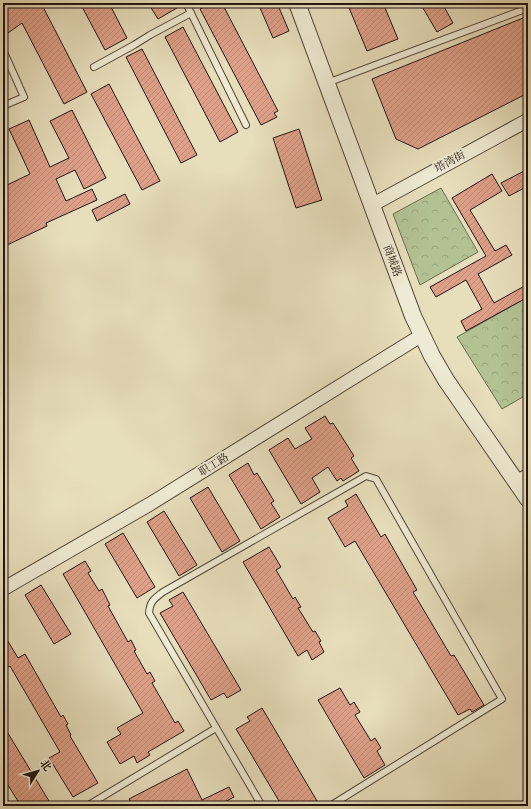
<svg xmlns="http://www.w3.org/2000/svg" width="531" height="809" font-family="'IM FELL English','Noto Serif SC',serif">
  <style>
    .park { fill: url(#park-crowns); stroke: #6a6c50 }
    .building { fill: url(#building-hatch); stroke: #21150d }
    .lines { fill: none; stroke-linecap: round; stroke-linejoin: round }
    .service-casing { stroke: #524739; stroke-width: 8 }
    .minor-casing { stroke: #524739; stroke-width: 15 }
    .tertiary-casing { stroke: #524739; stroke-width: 18 }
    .service { stroke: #efead3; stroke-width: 6 }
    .minor { stroke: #efead3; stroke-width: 13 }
    .tertiary { stroke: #efead3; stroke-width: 16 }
    .labels { text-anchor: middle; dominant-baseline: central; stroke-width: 4; stroke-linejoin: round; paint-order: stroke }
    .street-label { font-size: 11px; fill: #21150d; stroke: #efead3 }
  </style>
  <defs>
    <pattern id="park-crowns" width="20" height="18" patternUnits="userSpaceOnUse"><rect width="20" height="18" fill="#b2c293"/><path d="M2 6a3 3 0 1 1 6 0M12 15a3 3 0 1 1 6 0" fill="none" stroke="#99a67e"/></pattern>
    <pattern id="building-hatch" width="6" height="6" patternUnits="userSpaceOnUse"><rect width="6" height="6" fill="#dea089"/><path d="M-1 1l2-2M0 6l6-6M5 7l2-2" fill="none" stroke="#be8975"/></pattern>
  </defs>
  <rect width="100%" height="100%" fill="#e7debc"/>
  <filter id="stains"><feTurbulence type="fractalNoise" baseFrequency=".005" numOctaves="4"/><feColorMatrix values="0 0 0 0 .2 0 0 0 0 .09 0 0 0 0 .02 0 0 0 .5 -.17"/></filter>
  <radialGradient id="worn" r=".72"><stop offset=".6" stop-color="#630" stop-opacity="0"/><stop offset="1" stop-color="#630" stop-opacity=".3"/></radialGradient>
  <!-- park -->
  <g class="park">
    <path d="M 441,188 L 478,252 L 420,285 L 393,214 Z"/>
    <path d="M 528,297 L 528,394 L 502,409 L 457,337 Z"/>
  </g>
  <!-- building -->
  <g class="building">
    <path d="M 3,3 L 41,3 L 87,92 L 64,104 L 22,23 L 8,33 L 3,27 Z"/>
    <path d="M 80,3 L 109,3 L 127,38 L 105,50 Z"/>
    <path d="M 148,3 L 182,3 L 182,5 L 158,19 Z"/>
    <path d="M 211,3 L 217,3 L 219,7 L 223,5 L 278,111 L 274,113 L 277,117 L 261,125 L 200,9 Z"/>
    <path d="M 258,3 L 277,3 L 289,31 L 273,38 Z"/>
    <path d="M 347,3 L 383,3 L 398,39 L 367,51 Z"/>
    <path d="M 420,3 L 442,3 L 453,23 L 437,32 Z"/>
    <path d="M 528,16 L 528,93 L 418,149 L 396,139 L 372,79 Z"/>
    <path d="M 183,27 L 238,132 L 220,142 L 165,37 Z"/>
    <path d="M 142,49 L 197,155 L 181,163 L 126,57 Z"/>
    <path d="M 109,84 L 160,181 L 142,190 L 91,94 Z"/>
    <path d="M 72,110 L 106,178 L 84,189 L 75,170 L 56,179 L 66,201 L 92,189 L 97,200 L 46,223 L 47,226 L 3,247 L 3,187 L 30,174 L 9,129 L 29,120 L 50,167 L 69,158 L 50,121 Z"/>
    <path d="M 299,129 L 322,200 L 296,208 L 273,138 Z"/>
    <path d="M 528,169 L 528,186 L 509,196 L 501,183 Z"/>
    <path d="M 492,174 L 502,191 L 470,210 L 495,251 L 506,245 L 512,255 L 478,274 L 494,303 L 528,284 L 528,297 L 466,331 L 461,321 L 482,309 L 466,280 L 436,297 L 430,287 L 486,256 L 452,198 Z"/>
    <path d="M 125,194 L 130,204 L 97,221 L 92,210 Z"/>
    <path d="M 325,416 L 330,424 L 333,423 L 354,456 L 351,458 L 359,471 L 343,481 L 341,478 L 337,481 L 328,467 L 312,478 L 320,492 L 301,504 L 269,450 L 288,438 L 295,449 L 312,439 L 305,428 Z"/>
    <path d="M 248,463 L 254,475 L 257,473 L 274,501 L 271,503 L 280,517 L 261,529 L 229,475 Z"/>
    <path d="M 208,487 L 240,541 L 222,552 L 190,498 Z"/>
    <path d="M 356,494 L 381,537 L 385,534 L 417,590 L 413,592 L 451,656 L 454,655 L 484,705 L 472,712 L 470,709 L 458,715 L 355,541 L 345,547 L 328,518 L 348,506 L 345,501 Z"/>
    <path d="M 164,511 L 197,565 L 179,576 L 147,522 Z"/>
    <path d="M 123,533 L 155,587 L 137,598 L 105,544 Z"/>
    <path d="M 269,547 L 281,567 L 276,570 L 293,599 L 295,597 L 301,607 L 298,608 L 313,632 L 315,631 L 321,641 L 319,642 L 324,652 L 312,660 L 307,650 L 298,656 L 243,562 Z"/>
    <path d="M 85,561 L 91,571 L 88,573 L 99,591 L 102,589 L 110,605 L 108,606 L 128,642 L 131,640 L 136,650 L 134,651 L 147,674 L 150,672 L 155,681 L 152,683 L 175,723 L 178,721 L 184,731 L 148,752 L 150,755 L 137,763 L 134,756 L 120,764 L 107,742 L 121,734 L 117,728 L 143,713 L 63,574 Z"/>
    <path d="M 41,585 L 71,634 L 54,644 L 25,595 Z"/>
    <path d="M 183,592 L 241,690 L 227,698 L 224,693 L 211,700 L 160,613 L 173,606 L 169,600 Z"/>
    <path d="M 3,633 L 18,658 L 25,654 L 61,717 L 63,715 L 68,724 L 66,725 L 71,735 L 70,736 L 98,783 L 73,797 L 49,758 L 60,752 L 10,666 L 3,670 Z"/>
    <path d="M 340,688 L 350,705 L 354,702 L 360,712 L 355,715 L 371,741 L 375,738 L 381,748 L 377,751 L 385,765 L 364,778 L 318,700 Z"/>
    <path d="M 262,708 L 320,806 L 282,806 L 236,729 L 250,721 L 247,717 Z"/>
    <path d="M 3,725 L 52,806 L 21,806 L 3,777 Z"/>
    <path d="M 187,769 L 202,800 L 229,787 L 234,797 L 217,806 L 133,806 L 129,799 Z"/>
  </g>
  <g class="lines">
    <!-- service casing -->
    <g class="service-casing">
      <g id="service">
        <path d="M 186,3 L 246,125"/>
        <path d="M 3,50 L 24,97 L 3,106"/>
        <path d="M 94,67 L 134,45 L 150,35 L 191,13"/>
        <path d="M 327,83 L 528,8"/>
        <path d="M 515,478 L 528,472"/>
        <path d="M 87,806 L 216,728"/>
        <path d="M 262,806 L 149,613 C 150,601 154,599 163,592 L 366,476 L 376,479 L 502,699 L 330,806"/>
      </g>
    </g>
    <!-- minor casing -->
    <g class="minor-casing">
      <g id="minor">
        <path d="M 372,205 L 528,120"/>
        <path d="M 3,589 L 150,504 L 422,335"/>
      </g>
    </g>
    <!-- tertiary casing -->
    <g class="tertiary-casing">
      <path id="tertiary" d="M 297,3 L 413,316 L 432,356 L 446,380 L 528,499"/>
    </g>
    <!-- service -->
    <use href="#service" class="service"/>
    <!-- minor -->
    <use href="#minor" class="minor"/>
    <!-- tertiary -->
    <use href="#tertiary" class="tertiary"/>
  </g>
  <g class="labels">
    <!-- street labels -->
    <g class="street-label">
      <text transform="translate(450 162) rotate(-29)">塔湾街</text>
      <text transform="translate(392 261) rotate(70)">商城路</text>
      <text transform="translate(214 465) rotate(-32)">职工路</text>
    </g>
  </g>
  <!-- margin -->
  <rect width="531" height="809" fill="none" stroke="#e7debc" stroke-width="16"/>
  <rect x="4" y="4" width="523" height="801" fill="none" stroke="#21150d" stroke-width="2"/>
  <rect x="8" y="8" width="515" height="793" fill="none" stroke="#21150d"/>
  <!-- north arrow -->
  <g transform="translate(38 771) rotate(53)" stroke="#efead3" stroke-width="3" paint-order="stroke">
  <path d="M0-3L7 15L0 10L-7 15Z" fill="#21150d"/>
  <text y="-6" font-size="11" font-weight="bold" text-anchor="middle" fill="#21150d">北</text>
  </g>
  <rect width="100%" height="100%" filter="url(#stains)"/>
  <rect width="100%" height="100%" fill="url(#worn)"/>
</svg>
